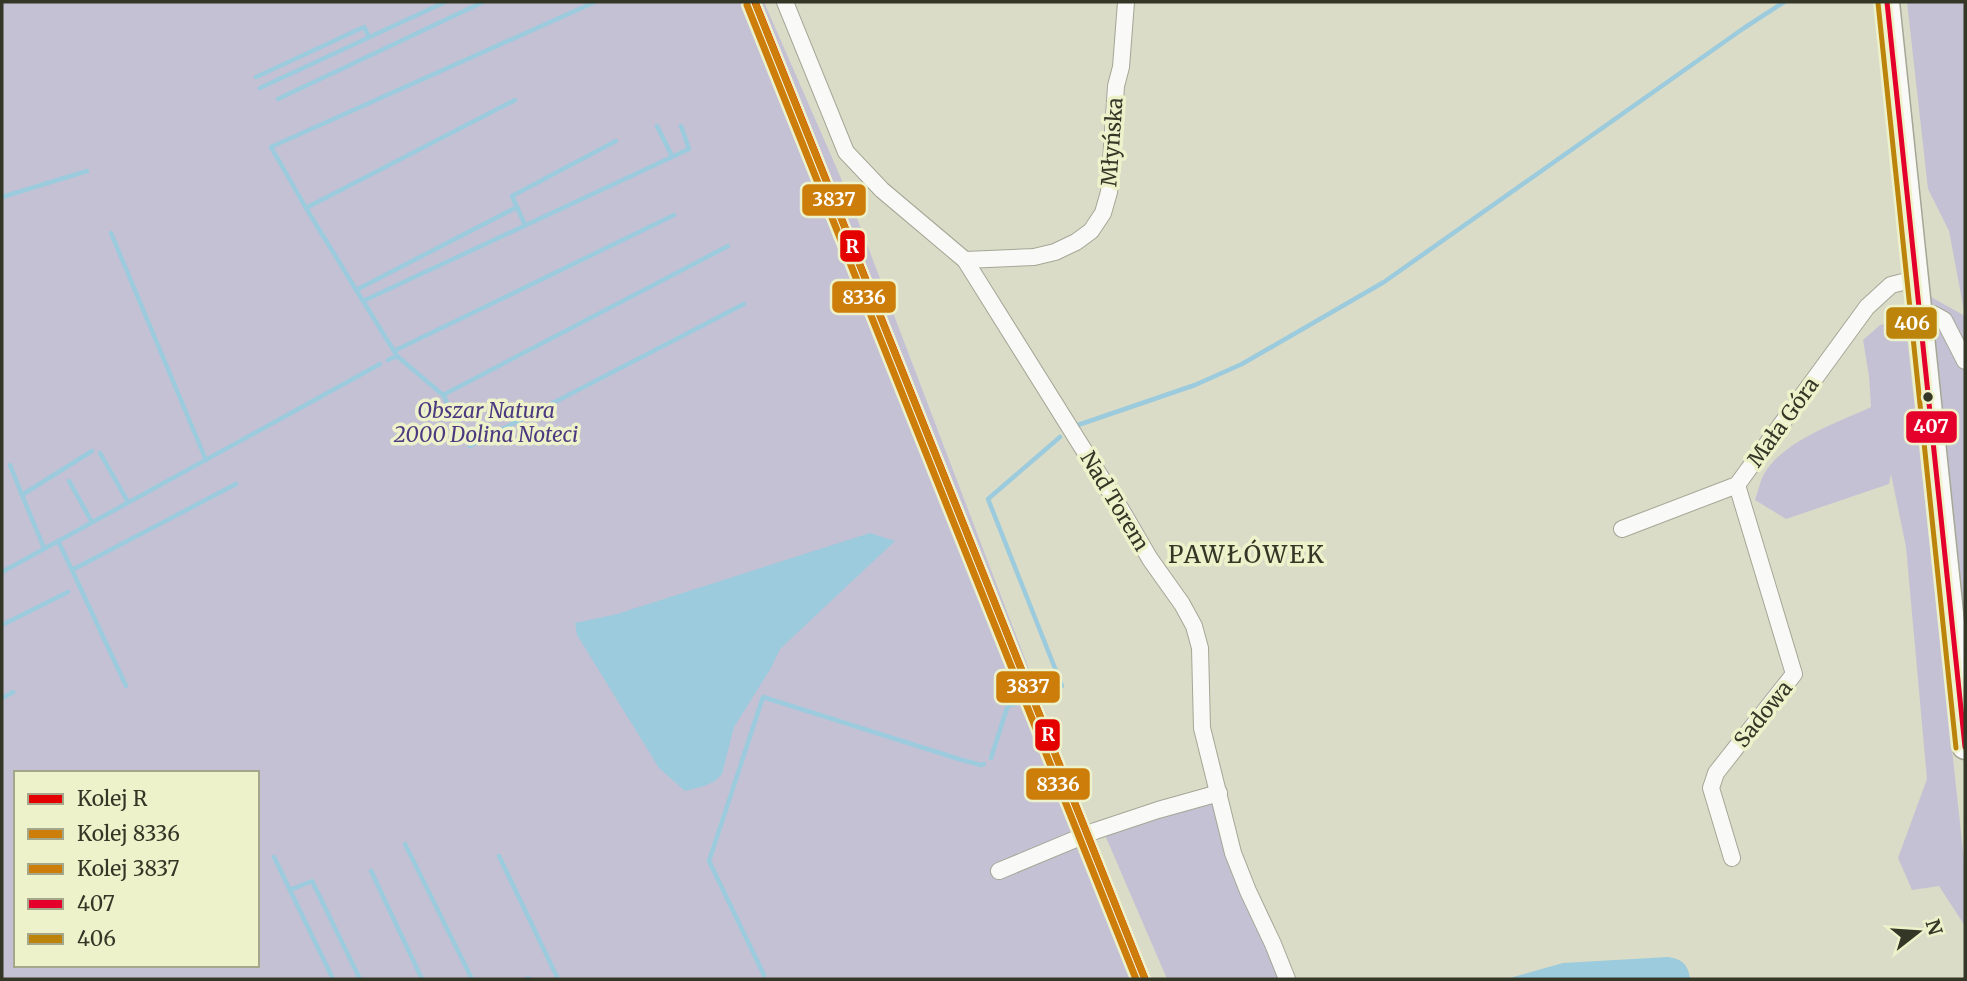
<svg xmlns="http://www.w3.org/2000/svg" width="1967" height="981" font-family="Merriweather,serif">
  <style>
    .green { fill: #c5c1d4; fill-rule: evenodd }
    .water { fill: #9bcbdd }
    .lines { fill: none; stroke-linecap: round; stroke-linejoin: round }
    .stream { stroke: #9bcbdd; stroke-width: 4.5 }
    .minor-casing { stroke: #a5a696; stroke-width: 18 }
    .highway-casing { stroke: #a5a696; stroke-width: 27 }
    .minor { stroke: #f9faf7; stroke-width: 16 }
    .highway { stroke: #f9faf7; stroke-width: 24 }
    .bus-1-casing { stroke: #eef2cb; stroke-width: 10 }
    .bus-2-casing { stroke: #eef2cb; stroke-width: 10 }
    .bus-1 { stroke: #e4002b; stroke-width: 5 }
    .bus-2 { stroke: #bc840b; stroke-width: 5 }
    .rail-1-casing { stroke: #eef2cb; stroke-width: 12 }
    .rail-2-casing { stroke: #eef2cb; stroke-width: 12 }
    .rail-3-casing { stroke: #eef2cb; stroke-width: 12 }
    .rail-1 { stroke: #e50000; stroke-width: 7 }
    .rail-2 { stroke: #cc7d0a; stroke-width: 7 }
    .rail-3 { stroke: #cc7d0a; stroke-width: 7 }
    .bus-dot { fill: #343626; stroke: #eef2cb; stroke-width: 2.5 }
    .labels { text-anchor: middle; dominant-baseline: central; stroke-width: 7; stroke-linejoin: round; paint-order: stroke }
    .street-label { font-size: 21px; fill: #343626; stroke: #eef2cb }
    .park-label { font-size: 21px; font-style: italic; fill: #4c3a81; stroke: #eef2cb }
    .quarter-label { font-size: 24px; letter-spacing: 2px; fill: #343626; stroke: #eef2cb }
    .line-badge { stroke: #eef2cb; stroke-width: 2.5 }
    .badge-label { font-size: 19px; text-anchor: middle; font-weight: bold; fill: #fff }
  </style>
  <rect width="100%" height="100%" fill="#dadcc7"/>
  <!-- green -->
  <g class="green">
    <path d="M 2,2 L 764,2 L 847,192 L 1147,979 L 2,979 ZM 16,773 L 257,773 L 257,965 L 16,965 Z"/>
    <path d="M 1907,2 L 1965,2 L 1965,620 L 1931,297 L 1965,316 L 1949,231 L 1928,189 Z"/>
    <path d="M 1905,318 L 1965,869 L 1965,926 L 1939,886 L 1912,890 L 1898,858 L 1927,779 L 1906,547 L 1891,474 L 1889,484 L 1786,519 L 1755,500 C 1758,492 1760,481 1764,474 C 1784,440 1837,423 1871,407 L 1869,376 L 1863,340 L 1880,325 Z"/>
    <path d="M 1215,802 L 1280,979 L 1167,979 L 1105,835 Z"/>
  </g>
  <!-- water -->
  <g class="water">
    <path d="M 870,533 L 895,541 L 780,649 L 771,668 L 734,727 L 722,774 L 715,781 L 704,786 L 685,791 L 659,768 L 577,635 L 575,623 L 617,614 Z"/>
    <path d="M 1668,957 C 1682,959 1688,964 1690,979 L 1506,979 L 1563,963 Z"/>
  </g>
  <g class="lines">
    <!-- stream -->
    <g class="stream">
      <path d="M 256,77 L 364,27 L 369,37"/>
      <path d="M 260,88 L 445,2"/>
      <path d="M 278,99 L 483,2"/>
      <path d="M 657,126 L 672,156"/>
      <path d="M 2,197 L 87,171"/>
      <path d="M 306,208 L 271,147 L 595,2"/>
      <path d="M 525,225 L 512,196 L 616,141"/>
      <path d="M 111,233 L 206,460"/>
      <path d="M 356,290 L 517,207"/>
      <path d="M 363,301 L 306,208 L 515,100"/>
      <path d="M 394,351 L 363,301 L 689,149 L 681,126"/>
      <path d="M 397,356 L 443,395 L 728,246"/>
      <path d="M 388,360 L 397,356 L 394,351 L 674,215"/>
      <path d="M 443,395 L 470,446 L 744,304"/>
      <path d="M 1078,425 L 1195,385 L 1242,364 L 1384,282 L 1744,28 L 1784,2"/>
      <path d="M 100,453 L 128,502"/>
      <path d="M 10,465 L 22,495"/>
      <path d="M 69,481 L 92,522"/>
      <path d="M 58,541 L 72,570 L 236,484"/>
      <path d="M 44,548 L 22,495 L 92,451"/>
      <path d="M 72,570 L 126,686"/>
      <path d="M 2,572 L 380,364"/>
      <path d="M 2,625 L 68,592"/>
      <path d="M 1048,692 L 1062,686 L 988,499 L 1060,437"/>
      <path d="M 2,698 L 13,692"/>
      <path d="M 991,758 L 1007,708 L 1010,705 L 1023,701"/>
      <path d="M 405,844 L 472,979"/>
      <path d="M 499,856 L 558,979"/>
      <path d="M 274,857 L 333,979"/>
      <path d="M 371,871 L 422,979"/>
      <path d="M 290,890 L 312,881 L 360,979"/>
      <path d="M 764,975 L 709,861 L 763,697 L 962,760 L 981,765 L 984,764"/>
      <path d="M 528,978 L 529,979"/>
    </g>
    <!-- minor casing -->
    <g class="minor-casing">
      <g id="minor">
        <path d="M 785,2 L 846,152 L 882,190 L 965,260 L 1122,511 L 1150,559 L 1182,604 L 1194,626 L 1200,648 L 1202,728 L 1233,853 L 1248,891 L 1273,944 L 1287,979"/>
        <path d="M 965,260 L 1034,257 L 1055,252 L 1076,242 L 1091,231 L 1103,213 L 1109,192 L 1116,86 L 1121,67 L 1126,2"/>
        <path d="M 1920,314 L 1933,314 L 1944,320 L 1965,361"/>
        <path d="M 1622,529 L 1737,485 L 1867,307 L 1891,285 L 1915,279"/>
        <path d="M 1732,858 L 1711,788 L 1716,773 L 1794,674 L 1737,485"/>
        <path d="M 999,871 L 1095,831 L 1158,810 L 1219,793"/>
      </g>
    </g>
    <!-- highway casing -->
    <g class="highway-casing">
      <path id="highway" d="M 1887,2 L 1965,747"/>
    </g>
    <!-- minor -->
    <use href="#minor" class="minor"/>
    <!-- highway -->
    <use href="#highway" class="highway"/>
    <!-- bus-1 casing -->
    <g class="bus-1-casing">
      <path id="bus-1" d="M 1887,2 L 1965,747"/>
    </g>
    <!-- bus-2 casing -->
    <g class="bus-2-casing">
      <path id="bus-2" d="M 1878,3 L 1956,748"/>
    </g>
    <!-- bus-1 -->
    <use href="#bus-1" class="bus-1"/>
    <!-- bus-2 -->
    <use href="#bus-2" class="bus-2"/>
    <!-- rail-1 casing -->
    <g class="rail-1-casing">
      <path id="rail-1" d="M 755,2 L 1145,979"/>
    </g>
    <!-- rail-2 casing -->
    <g class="rail-2-casing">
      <path id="rail-2" d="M 747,5 L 1136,979"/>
    </g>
    <!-- rail-3 casing -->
    <g class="rail-3-casing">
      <path id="rail-3" d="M 756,5 L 1145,979"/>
    </g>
    <!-- rail-1 -->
    <use href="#rail-1" class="rail-1"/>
    <!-- rail-2 -->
    <use href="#rail-2" class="rail-2"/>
    <!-- rail-3 -->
    <use href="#rail-3" class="rail-3"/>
  </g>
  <!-- markers -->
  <circle class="bus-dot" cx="1928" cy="397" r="6"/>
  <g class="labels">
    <!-- street labels -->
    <g class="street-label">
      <text transform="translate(1112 142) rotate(-86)">Młyńska</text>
      <text transform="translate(1783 422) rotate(-54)">Mała Góra</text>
      <text transform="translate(1115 501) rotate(59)">Nad Torem</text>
      <text transform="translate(1763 714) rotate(-51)">Sadowa</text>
    </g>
    <!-- park labels -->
    <g class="park-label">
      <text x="486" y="410">Obszar Natura<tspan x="486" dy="24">2000 Dolina Noteci</tspan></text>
    </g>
    <!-- quarter labels -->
    <g class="quarter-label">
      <text x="1247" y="554">PAWŁÓWEK</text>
    </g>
  </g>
  <g class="line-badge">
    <rect x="801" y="183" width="66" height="34" rx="7" fill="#cc7d0a"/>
    <rect x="839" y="229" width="27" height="34" rx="7" fill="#e50000"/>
    <rect x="831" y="280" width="66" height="34" rx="7" fill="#cc7d0a"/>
    <rect x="1885" y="306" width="53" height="34" rx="7" fill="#bc840b"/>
    <rect x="1905" y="410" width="53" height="34" rx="7" fill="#e4002b"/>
    <rect x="995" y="670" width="66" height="34" rx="7" fill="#cc7d0a"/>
    <rect x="1034" y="718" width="27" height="34" rx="7" fill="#e50000"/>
    <rect x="1025" y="767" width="66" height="34" rx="7" fill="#cc7d0a"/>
  </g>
  <g class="badge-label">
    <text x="834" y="206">3837</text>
    <text x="852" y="253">R</text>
    <text x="864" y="304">8336</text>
    <text x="1912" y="330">406</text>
    <text x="1931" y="433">407</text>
    <text x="1028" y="693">3837</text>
    <text x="1048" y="741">R</text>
    <text x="1058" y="791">8336</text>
  </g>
  <!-- border -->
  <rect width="1967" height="981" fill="none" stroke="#343626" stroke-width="7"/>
  <!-- legend -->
  <rect x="14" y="771" width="245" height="196" fill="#eef2cb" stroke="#a4a789" stroke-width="2"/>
  <rect x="28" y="794" width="35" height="10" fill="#e50000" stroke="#a4a789" stroke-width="2"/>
  <text x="77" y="806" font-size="21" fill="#343626">Kolej R</text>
  <rect x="28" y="829" width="35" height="10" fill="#cc7d0a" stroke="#a4a789" stroke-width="2"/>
  <text x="77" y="841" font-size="21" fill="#343626">Kolej 8336</text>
  <rect x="28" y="864" width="35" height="10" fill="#cc7d0a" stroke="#a4a789" stroke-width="2"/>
  <text x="77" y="876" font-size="21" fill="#343626">Kolej 3837</text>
  <rect x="28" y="899" width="35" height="10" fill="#e4002b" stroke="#a4a789" stroke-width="2"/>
  <text x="77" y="911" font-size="21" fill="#343626">407</text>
  <rect x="28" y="934" width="35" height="10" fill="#bc840b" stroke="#a4a789" stroke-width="2"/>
  <text x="77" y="946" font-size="21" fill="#343626">406</text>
  <!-- north arrow -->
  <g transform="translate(1918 932) rotate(73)" stroke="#eef2cb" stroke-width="5" paint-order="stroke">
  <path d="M0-5L12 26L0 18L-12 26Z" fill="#343626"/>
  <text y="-10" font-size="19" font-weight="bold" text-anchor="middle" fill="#343626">N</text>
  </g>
</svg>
